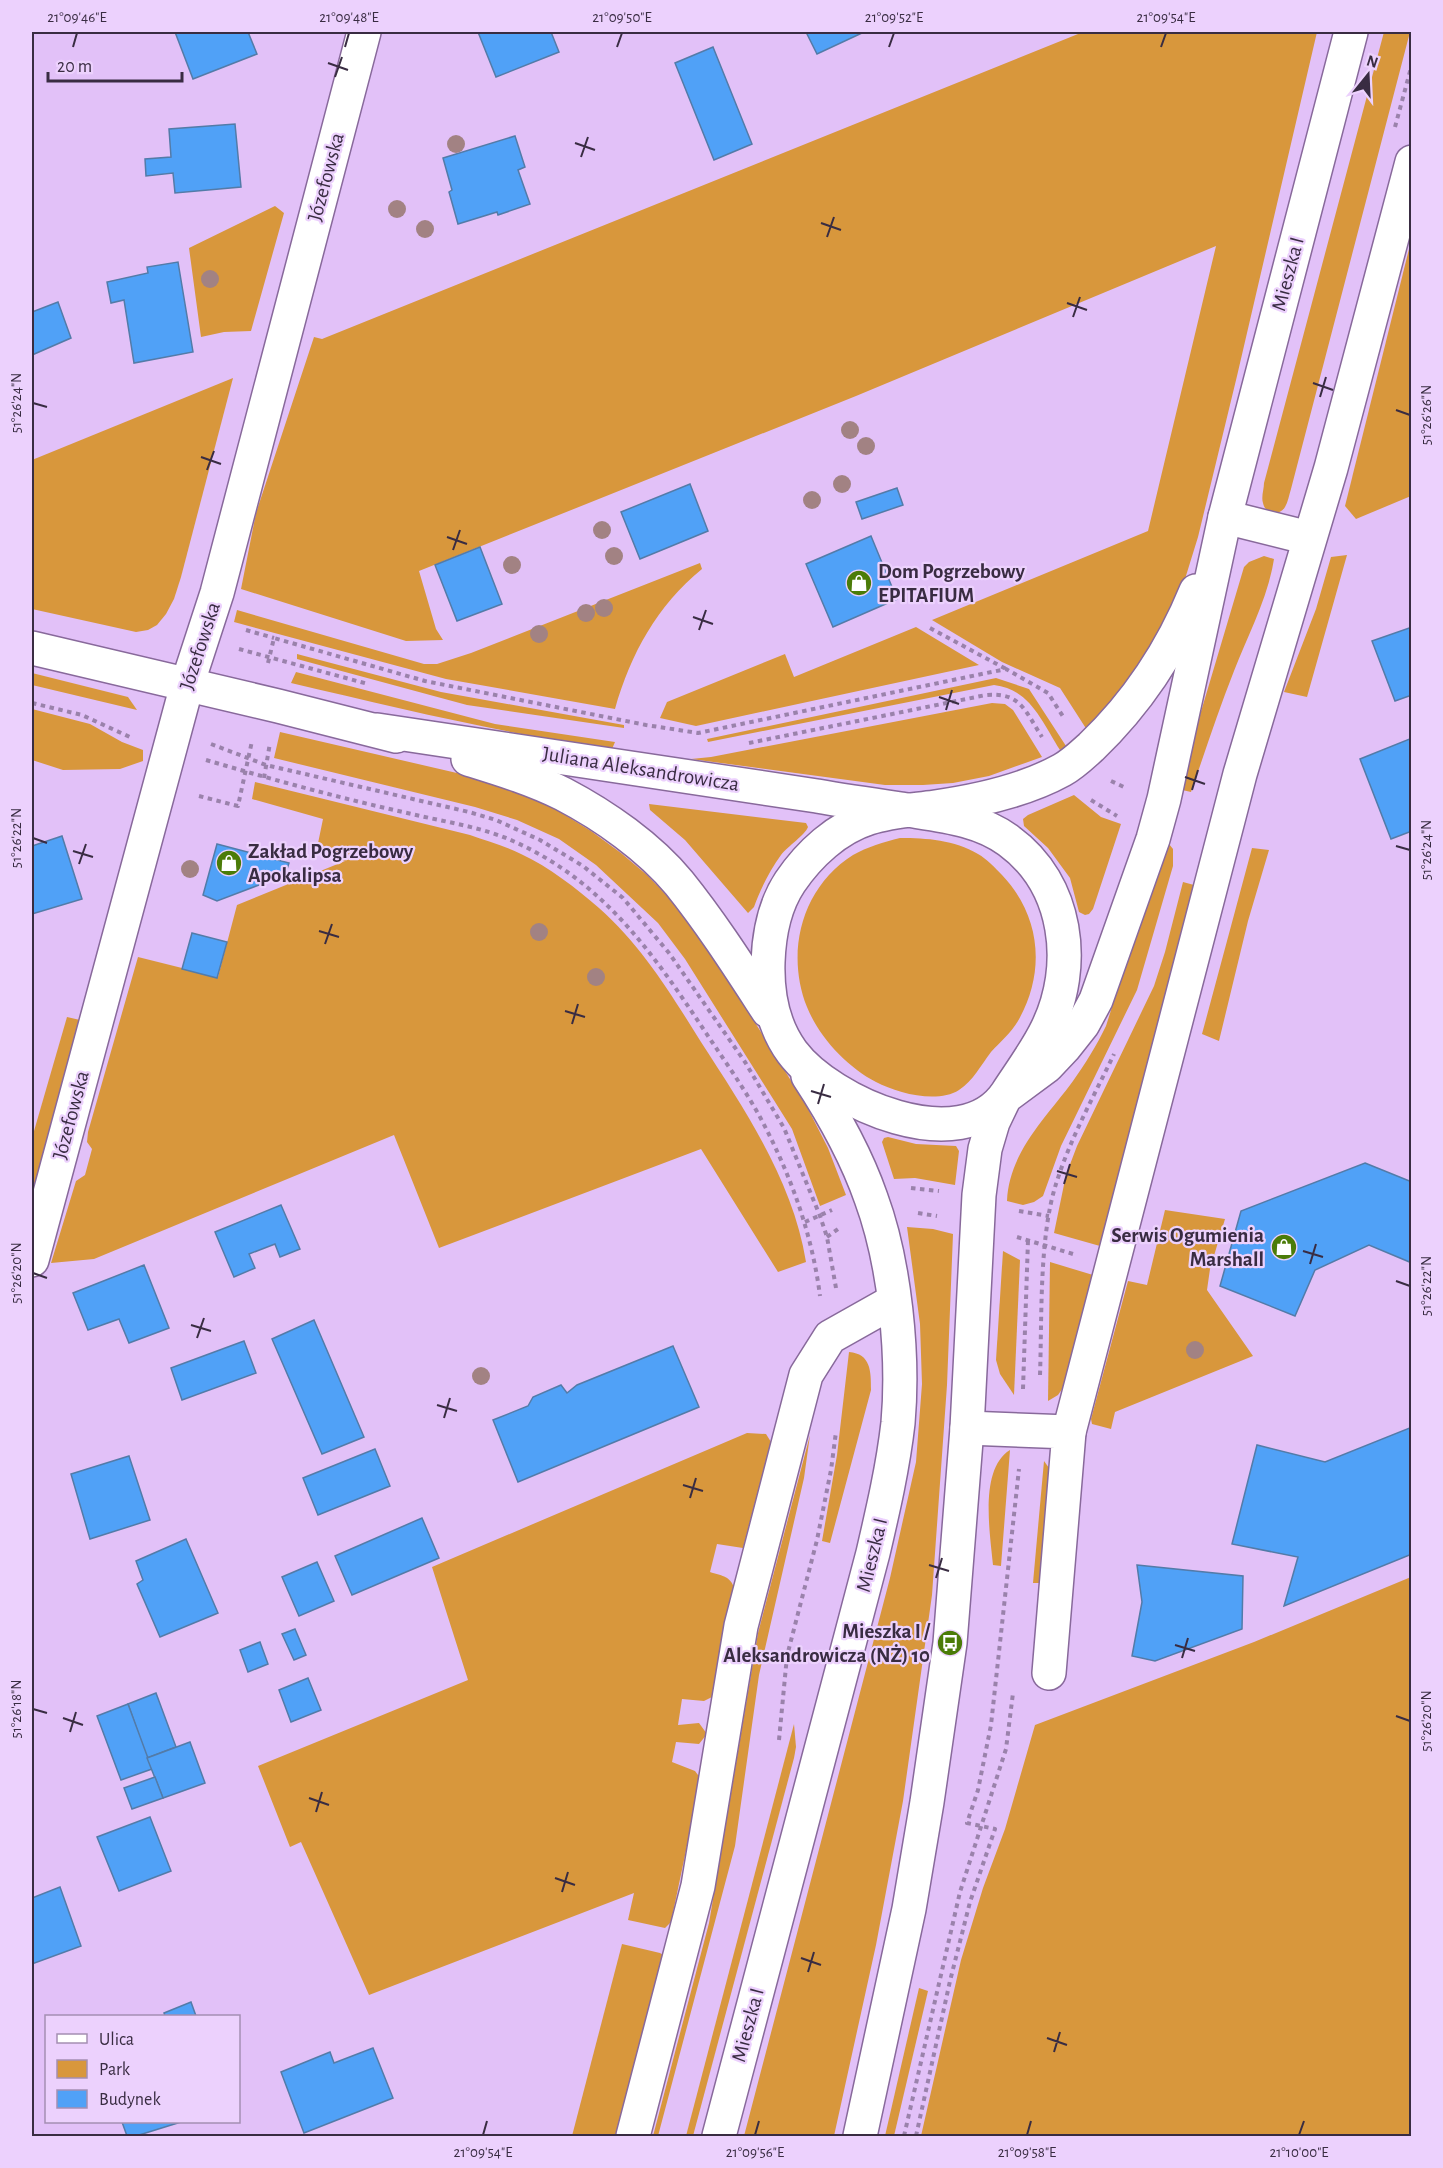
<svg xmlns="http://www.w3.org/2000/svg" width="1443" height="2168" font-family="'Alegreya Sans',sans-serif">
  <style>
    .green { fill: #d8973c }
    .building { fill: #50a1f7; stroke: #537ba8; stroke-width: 1.5 }
    .lines { fill: none; stroke-linecap: round; stroke-linejoin: round }
    .minor-casing { stroke: #88699b; stroke-width: 36 }
    .path { stroke: #9a82ab; stroke-width: 4; stroke-dasharray: 4.5 4.5; stroke-linecap: butt }
    .minor { stroke: #fff; stroke-width: 33 }
    .tree { fill: #a28283 }
    .ticks { fill: none; stroke: #392c42; stroke-width: 2 }
    .labels { text-anchor: middle; dominant-baseline: central; stroke-width: 4.5; stroke-linejoin: round; paint-order: stroke }
    .street-label { font-size: 21px; fill: #392c42; stroke: #ecd1fd }
    .poi-label { font-size: 21px; font-weight: bold; fill: #392c42; stroke: #ecd1fd; text-anchor: start }
    .neatline { fill: none; stroke: #392c42; stroke-width: 2 }
    .ticks-label { font-size: 15px; text-anchor: middle; fill: #392c42 }
  </style>
  <rect width="100%" height="100%" fill="#e2c1f8"/>
  <!-- green -->
  <g class="green">
    <path d="M 1083,32 L 1317,32 L 1237,376 L 1198,537 L 1185,579 L 1169,617 L 1133,679 L 1087,730 L 1060,688 L 1002,662 L 932,620 L 1148,531 L 1216,246 L 856,396 L 419,571 L 436,629 L 443,640 L 406,641 L 241,589 L 256,513 L 314,337 L 322,339 Z"/>
    <path d="M 1384,32 L 1410,32 L 1291,489 C 1289,495 1288,502 1285,507 C 1279,517 1265,514 1263,503 C 1261,497 1264,489 1264,483 Z"/>
    <path d="M 275,206 L 284,213 L 251,331 L 224,332 L 201,337 L 189,248 Z"/>
    <path d="M 1411,241 L 1411,496 L 1356,519 L 1345,506 Z"/>
    <path d="M 233,378 L 181,577 L 174,599 L 166,614 L 157,625 L 148,630 L 136,632 L 32,609 L 32,460 Z"/>
    <path d="M 1347,555 L 1307,697 L 1284,692 L 1316,609 L 1331,557 Z"/>
    <path d="M 1264,556 L 1274,559 C 1268,598 1248,635 1234,671 C 1218,711 1205,752 1191,792 L 1178,789 L 1244,567 L 1249,562 Z"/>
    <path d="M 700,563 L 702,569 C 657,606 631,653 615,709 L 446,679 L 234,622 L 237,610 L 424,664 L 437,664 L 471,653 Z"/>
    <path d="M 916,627 L 979,665 L 696,726 L 660,718 L 667,702 L 785,654 L 794,677 Z"/>
    <path d="M 297,654 L 441,692 L 624,725 L 624,728 L 467,705 L 297,659 Z"/>
    <path d="M 296,672 L 495,724 L 615,742 L 612,749 C 504,734 398,708 291,683 Z"/>
    <path d="M 32,673 L 128,697 L 137,710 L 32,685 Z"/>
    <path d="M 996,678 L 1029,689 L 1066,746 L 1060,750 C 1042,722 1030,689 994,685 L 708,742 L 707,739 Z"/>
    <path d="M 992,703 L 1005,704 L 1013,710 L 1042,757 L 989,776 L 953,783 L 923,785 L 885,785 L 691,759 L 711,757 Z"/>
    <path d="M 32,709 L 90,724 L 122,742 L 143,750 L 143,761 L 120,769 L 63,770 L 32,760 Z"/>
    <path d="M 280,732 L 500,783 L 544,802 L 591,831 L 621,853 L 647,875 L 676,905 L 730,982 L 806,1105 L 828,1148 L 846,1195 L 820,1206 L 792,1129 L 685,959 L 658,923 L 596,865 L 559,839 L 517,820 L 475,807 L 274,758 Z"/>
    <path d="M 255,782 L 470,835 C 487,841 505,846 521,854 C 549,867 576,888 599,908 C 642,946 671,994 701,1042 C 745,1110 793,1181 806,1262 L 778,1272 L 701,1149 L 439,1248 L 394,1135 L 94,1259 L 51,1263 L 76,1181 L 85,1175 L 92,1149 L 87,1142 L 88,1132 L 138,957 L 218,977 L 237,905 L 345,861 L 316,853 L 323,819 L 252,799 Z"/>
    <path d="M 1074,795 L 1101,817 L 1121,824 L 1093,909 L 1089,914 L 1085,915 L 1079,912 L 1070,878 L 1048,848 L 1024,826 L 1023,819 L 1028,815 Z"/>
    <path d="M 649,804 L 806,823 L 808,827 C 805,835 788,846 781,855 C 770,870 760,890 754,907 L 748,913 L 685,840 L 650,810 Z"/>
    <path d="M 900,838 C 927,838 954,840 978,854 C 987,859 995,868 1002,875 C 1041,916 1046,972 1018,1021 C 1011,1033 1000,1042 991,1052 C 981,1065 973,1081 959,1090 C 937,1104 897,1093 876,1082 C 847,1067 819,1037 807,1007 C 785,952 802,887 853,855 C 867,847 884,842 900,838 Z"/>
    <path d="M 1165,839 L 1173,849 L 1173,866 L 1137,990 L 1061,1146 L 1043,1196 L 1034,1202 L 1023,1205 L 1007,1201 C 1009,1152 1046,1118 1073,1081 C 1085,1064 1097,1045 1106,1026 Z"/>
    <path d="M 1252,848 L 1269,850 L 1248,921 L 1219,1041 L 1202,1034 Z"/>
    <path d="M 1183,882 L 1194,885 L 1100,1246 L 1054,1233 L 1066,1175 L 1077,1146 L 1154,986 L 1165,952 Z"/>
    <path d="M 67,1017 L 80,1020 L 32,1200 L 32,1138 Z"/>
    <path d="M 888,1137 L 916,1144 L 956,1146 L 959,1151 L 955,1185 L 915,1178 L 894,1179 L 882,1142 L 884,1138 Z"/>
    <path d="M 1165,1210 L 1225,1219 L 1210,1269 L 1207,1290 L 1253,1356 L 1115,1412 L 1111,1429 L 1092,1424 L 1091,1419 L 1128,1281 L 1147,1285 Z"/>
    <path d="M 907,1227 L 933,1229 L 953,1234 L 947,1385 L 932,1595 L 903,1801 L 876,1945 L 834,2136 L 744,2136 L 890,1578 L 916,1462 L 922,1384 L 920,1324 Z"/>
    <path d="M 1003,1251 L 1020,1260 L 1014,1395 L 1000,1374 L 996,1360 Z"/>
    <path d="M 1050,1262 L 1093,1275 L 1065,1385 L 1058,1395 L 1048,1401 Z"/>
    <path d="M 849,1352 C 871,1354 871,1371 871,1390 L 830,1543 L 822,1541 L 837,1455 Z"/>
    <path d="M 747,1433 L 766,1434 L 771,1442 L 743,1548 L 717,1544 L 710,1572 C 721,1576 729,1575 734,1587 L 712,1697 L 704,1701 L 682,1699 L 678,1725 L 699,1723 L 707,1734 L 699,1744 L 676,1742 L 672,1762 L 695,1771 L 701,1779 L 671,1922 L 665,1928 L 628,1920 L 634,1893 L 369,1995 L 301,1842 L 290,1847 L 258,1766 L 468,1680 L 432,1567 Z"/>
    <path d="M 810,1435 L 804,1478 L 759,1675 L 735,1846 L 658,2136 L 653,2136 L 709,1923 L 758,1633 Z"/>
    <path d="M 1010,1450 L 1001,1566 L 993,1565 C 990,1533 979,1469 1010,1450 Z"/>
    <path d="M 1044,1461 L 1049,1468 L 1050,1474 L 1042,1583 L 1033,1583 Z"/>
    <path d="M 1411,1577 L 1411,2136 L 921,2136 L 961,1960 L 983,1888 L 1005,1829 L 1035,1725 L 1254,1642 Z"/>
    <path d="M 794,1724 L 796,1747 L 794,1758 L 693,2136 L 686,2136 Z"/>
    <path d="M 622,1944 L 660,1953 L 663,1955 L 615,2136 L 572,2136 Z"/>
    <path d="M 919,1988 L 928,1991 L 894,2136 L 885,2136 Z"/>
  </g>
  <!-- building -->
  <g class="building">
    <path d="M 175,32 L 248,32 L 257,54 L 193,79 Z"/>
    <path d="M 478,32 L 551,32 L 559,52 L 496,77 Z"/>
    <path d="M 806,32 L 861,32 L 862,33 L 817,54 Z"/>
    <path d="M 713,47 L 752,144 L 714,160 L 675,63 Z"/>
    <path d="M 235,124 L 241,187 L 175,193 L 173,173 L 146,176 L 145,159 L 171,157 L 169,129 Z"/>
    <path d="M 515,136 L 525,167 L 518,170 L 530,204 L 498,215 L 497,212 L 458,224 L 449,192 L 452,190 L 443,158 Z"/>
    <path d="M 178,262 L 193,352 L 134,363 L 124,300 L 111,303 L 107,282 L 148,273 L 147,267 Z"/>
    <path d="M 58,302 L 71,338 L 32,355 L 32,312 Z"/>
    <path d="M 690,484 L 708,531 L 640,559 L 621,512 Z"/>
    <path d="M 897,488 L 903,505 L 862,519 L 856,502 Z"/>
    <path d="M 871,536 L 897,599 L 833,627 L 806,564 Z"/>
    <path d="M 480,547 L 502,604 L 457,621 L 435,565 Z"/>
    <path d="M 1412,627 L 1412,695 L 1395,701 L 1372,641 Z"/>
    <path d="M 1412,738 L 1412,831 L 1391,839 L 1360,759 Z"/>
    <path d="M 62,836 L 82,899 L 32,914 L 32,846 Z"/>
    <path d="M 217,844 L 289,863 L 285,875 L 217,901 L 203,895 Z"/>
    <path d="M 192,933 L 227,942 L 217,978 L 182,969 Z"/>
    <path d="M 1365,1163 L 1412,1182 L 1412,1263 L 1369,1245 L 1315,1270 L 1295,1316 L 1220,1286 L 1241,1211 Z"/>
    <path d="M 281,1205 L 300,1249 L 280,1257 L 275,1244 L 249,1254 L 255,1268 L 234,1277 L 215,1232 Z"/>
    <path d="M 144,1265 L 169,1328 L 129,1343 L 119,1319 L 88,1330 L 73,1293 Z"/>
    <path d="M 314,1320 L 364,1437 L 322,1454 L 272,1339 Z"/>
    <path d="M 244,1341 L 256,1373 L 182,1400 L 171,1368 Z"/>
    <path d="M 673,1346 L 699,1407 L 518,1482 L 493,1420 L 528,1406 L 533,1397 L 561,1385 L 567,1393 L 577,1385 Z"/>
    <path d="M 1412,1427 L 1412,1554 L 1284,1606 L 1298,1557 L 1232,1544 L 1257,1445 L 1325,1462 Z"/>
    <path d="M 375,1449 L 390,1486 L 318,1515 L 303,1478 Z"/>
    <path d="M 129,1456 L 150,1520 L 90,1539 L 71,1474 Z"/>
    <path d="M 422,1518 L 439,1558 L 352,1595 L 335,1556 Z"/>
    <path d="M 186,1539 L 218,1613 L 160,1637 L 137,1584 L 143,1580 L 136,1561 Z"/>
    <path d="M 317,1562 L 334,1601 L 299,1616 L 282,1577 Z"/>
    <path d="M 1137,1565 L 1243,1576 L 1242,1629 L 1155,1661 L 1132,1656 L 1142,1602 Z"/>
    <path d="M 295,1629 L 306,1655 L 294,1660 L 282,1634 Z"/>
    <path d="M 260,1642 L 268,1664 L 248,1672 L 240,1650 Z"/>
    <path d="M 308,1678 L 321,1710 L 291,1722 L 279,1690 Z"/>
    <path d="M 156,1693 L 176,1747 L 147,1758 L 128,1704 Z"/>
    <path d="M 128,1704 L 152,1769 L 121,1780 L 97,1716 Z"/>
    <path d="M 190,1742 L 205,1783 L 163,1798 L 147,1758 Z"/>
    <path d="M 155,1777 L 163,1798 L 132,1809 L 124,1788 Z"/>
    <path d="M 150,1817 L 171,1871 L 119,1891 L 97,1837 Z"/>
    <path d="M 60,1887 L 81,1946 L 32,1964 L 32,1898 Z"/>
    <path d="M 191,2002 L 196,2016 L 165,2016 L 164,2013 Z"/>
    <path d="M 373,2048 L 393,2098 L 304,2133 L 281,2072 L 330,2052 L 334,2063 Z"/>
    <path d="M 122,2122 L 181,2122 L 136,2136 L 127,2136 Z"/>
  </g>
  <g class="lines">
    <!-- minor casing -->
    <g class="minor-casing">
      <g id="minor">
        <path d="M 1225,517 L 1309,538"/>
        <path d="M 32,648 L 278,706 L 396,736"/>
        <path d="M 377,730 C 524,752 671,773 817,796 C 845,801 873,805 901,809 C 937,815 979,818 1009,841 C 1068,884 1078,966 1047,1029 C 1037,1050 1020,1073 1007,1093 C 962,1161 830,1103 792,1052 C 773,1026 767,993 768,962 C 769,933 774,906 790,882 C 809,854 837,828 869,818 C 890,811 913,810 935,807 C 977,801 1024,791 1062,770 C 1073,764 1082,755 1091,747 C 1137,703 1172,650 1196,591"/>
        <path d="M 468,759 C 500,769 533,779 563,794 C 605,816 649,847 679,883 C 712,924 740,968 768,1011"/>
        <path d="M 32,1260 L 187,685 L 217,593 L 364,32"/>
        <path d="M 967,1428 L 1069,1432 L 1049,1673"/>
        <path d="M 1069,1432 L 1240,774 L 1331,468 L 1412,162"/>
        <path d="M 633,2136 L 698,1886 L 741,1626 L 806,1375 L 830,1337 L 894,1301"/>
        <path d="M 719,2136 L 873,1553 C 883,1510 893,1467 898,1423 C 904,1355 895,1263 871,1198 C 856,1155 833,1114 808,1076"/>
        <path d="M 860,2136 L 909,1909 L 927,1802 L 950,1643 L 967,1428 L 979,1195 L 985,1149 L 993,1122 L 1005,1097 L 1047,1066 L 1064,1048 L 1083,1024 L 1096,1000 L 1153,839 L 1164,799 L 1225,517 L 1351,32"/>
      </g>
    </g>
    <!-- path -->
    <g class="path">
      <path d="M 1395,127 L 1412,64"/>
      <path d="M 930,628 L 1006,669"/>
      <path d="M 246,630 L 274,638"/>
      <path d="M 239,649 L 368,684"/>
      <path d="M 268,663 L 274,638 L 425,681 L 646,725 L 698,733 L 1006,669 L 1048,693 L 1064,718"/>
      <path d="M 32,703 L 82,715 L 130,737"/>
      <path d="M 749,743 L 986,695 C 1021,692 1025,711 1042,737"/>
      <path d="M 211,744 L 266,765 L 469,812 L 496,820 L 540,840 L 583,866 L 623,898 L 669,953 L 745,1062 L 784,1128 L 820,1216 L 827,1237 L 836,1288"/>
      <path d="M 206,760 C 274,780 343,799 412,814 C 445,822 482,827 513,841 C 603,881 653,953 706,1033 C 724,1060 744,1088 760,1117 C 790,1173 812,1233 820,1296"/>
      <path d="M 264,778 L 270,743"/>
      <path d="M 1111,781 L 1126,788"/>
      <path d="M 199,796 L 238,806 L 252,741"/>
      <path d="M 1091,800 L 1117,816"/>
      <path d="M 911,1188 L 939,1191"/>
      <path d="M 1019,1211 L 1049,1216"/>
      <path d="M 918,1213 L 937,1216"/>
      <path d="M 805,1222 L 832,1210"/>
      <path d="M 827,1237 L 838,1229"/>
      <path d="M 1017,1237 L 1073,1254"/>
      <path d="M 1040,1375 C 1042,1318 1039,1237 1056,1184 C 1070,1139 1094,1096 1114,1054"/>
      <path d="M 1023,1389 L 1028,1240"/>
      <path d="M 779,1740 L 787,1656 L 817,1540 L 831,1470 L 836,1432"/>
      <path d="M 904,2136 L 960,1892 L 1006,1749 L 1013,1693"/>
      <path d="M 916,2136 L 950,1981 L 970,1902 L 995,1829 L 967,1823 L 978,1790 L 991,1725 L 1019,1469"/>
    </g>
    <!-- minor -->
    <use href="#minor" class="minor"/>
  </g>
  <!-- trees -->
  <g class="tree">
    <circle cx="456" cy="144" r="9"/>
    <circle cx="397" cy="209" r="9"/>
    <circle cx="425" cy="229" r="9"/>
    <circle cx="210" cy="279" r="9"/>
    <circle cx="850" cy="430" r="9"/>
    <circle cx="866" cy="446" r="9"/>
    <circle cx="842" cy="484" r="9"/>
    <circle cx="812" cy="500" r="9"/>
    <circle cx="602" cy="530" r="9"/>
    <circle cx="614" cy="556" r="9"/>
    <circle cx="512" cy="565" r="9"/>
    <circle cx="604" cy="608" r="9"/>
    <circle cx="586" cy="613" r="9"/>
    <circle cx="539" cy="634" r="9"/>
    <circle cx="190" cy="869" r="9"/>
    <circle cx="539" cy="932" r="9"/>
    <circle cx="596" cy="977" r="9"/>
    <circle cx="1195" cy="1350" r="9"/>
    <circle cx="481" cy="1376" r="9"/>
  </g>
  <!-- ticks -->
  <path class="ticks" d="M 73,47 L 77,33M 345,47 L 349,33M 617,47 L 622,33M 889,47 L 894,33M 1161,47 L 1166,33M 328,63 L 348,70M 335,77 L 342,57M 575,143 L 595,150M 581,157 L 588,137M 821,223 L 841,230M 827,237 L 834,217M 1067,303 L 1087,310M 1073,317 L 1080,297M 1313,383 L 1333,390M 1320,397 L 1326,377M 33,403 L 47,407M 1396,410 L 1410,415M 201,457 L 221,464M 207,470 L 214,451M 447,537 L 467,544M 453,550 L 460,530M 693,617 L 713,624M 699,630 L 706,610M 939,697 L 959,704M 946,710 L 952,690M 1185,777 L 1205,784M 1192,790 L 1198,770M 33,838 L 47,843M 1396,846 L 1410,850M 73,851 L 93,857M 79,864 L 86,844M 319,931 L 339,937M 325,944 L 332,924M 565,1011 L 585,1017M 572,1024 L 578,1004M 811,1091 L 831,1097M 818,1104 L 824,1084M 1057,1171 L 1077,1177M 1064,1184 L 1070,1164M 1303,1251 L 1323,1257M 1310,1264 L 1316,1244M 33,1273 L 47,1278M 1396,1281 L 1410,1286M 191,1325 L 211,1331M 197,1338 L 204,1318M 437,1405 L 457,1411M 444,1418 L 450,1398M 683,1485 L 703,1491M 690,1498 L 696,1478M 929,1565 L 949,1571M 936,1578 L 942,1558M 1175,1645 L 1195,1651M 1182,1658 L 1188,1638M 33,1709 L 47,1713M 1396,1716 L 1410,1721M 63,1718 L 83,1725M 70,1732 L 76,1712M 309,1798 L 329,1805M 316,1812 L 322,1792M 555,1878 L 575,1885M 562,1892 L 568,1872M 801,1958 L 821,1965M 808,1972 L 814,1952M 1047,2038 L 1067,2045M 1054,2052 L 1060,2032M 483,2135 L 487,2121M 755,2135 L 759,2121M 1027,2135 L 1031,2121M 1299,2135 L 1304,2121"/>
  <!-- icons -->
  <defs>
    <g id="shop-disc" transform="scale(1.35)"><circle r="9.5" fill="#4b7c08" stroke="#ecd1fd"/><path d="M-5-2.5h2.3a2.7 3.5 0 0 1 5.4 0H5L5.5 6h-11ZM-1.5-2.5h3a1.5 2.3 0 0 0-3 0Z" fill="#fff"/></g>
    <g id="bus-disc" transform="scale(1.35)"><circle r="9.5" fill="#4b7c08" stroke="#ecd1fd"/><path d="M-5-6H5V4H4V6H2V4H-2V6H-4V4H-5ZM-3.5-4V0h7V-4ZM-3.5 1.2v1.5H-2V1.2ZM2 1.2v1.5H3.5V1.2Z" fill="#fff"/></g>
  </defs>
  <g fill-rule="evenodd">
    <use href="#shop-disc" x="859" y="583"/>
    <use href="#shop-disc" x="229" y="863"/>
    <use href="#shop-disc" x="1284" y="1247"/>
    <use href="#bus-disc" x="950" y="1643"/>
  </g>
  <g class="labels">
    <!-- street labels -->
    <g class="street-label">
      <text transform="translate(326 177) rotate(-75)">Józefowska</text>
      <text transform="translate(1288 274) rotate(-75)">Mieszka I</text>
      <text transform="translate(200 646) rotate(-72)">Józefowska</text>
      <text transform="translate(641 769) rotate(9)">Juliana Aleksandrowicza</text>
      <text transform="translate(71 1115) rotate(-75)">Józefowska</text>
      <text transform="translate(872 1555) rotate(-76)">Mieszka I</text>
      <text transform="translate(748 2025) rotate(-75)">Mieszka I</text>
    </g>
    <!-- poi labels -->
    <g class="poi-label">
      <text x="878" y="571">Dom Pogrzebowy<tspan x="878" dy="24">EPITAFIUM</tspan></text>
      <text x="248" y="851">Zakład Pogrzebowy<tspan x="248" dy="24">Apokalipsa</tspan></text>
      <text x="1264" y="1235" text-anchor="end">Serwis Ogumienia<tspan x="1264" dy="24">Marshall</tspan></text>
      <text x="930" y="1631" text-anchor="end">Mieszka I /<tspan x="930" dy="24">Aleksandrowicza (NŻ) 10</tspan></text>
    </g>
  </g>
  <!-- border -->
  <rect width="1443" height="2168" fill="none" stroke="#ecd1fd" stroke-width="66"/>
  <!-- legend -->
  <rect x="45" y="2015" width="195" height="108" fill="#ecd1fd" stroke="#a48fb2" stroke-width="1.5"/>
  <rect x="57" y="2034" width="30" height="9" fill="#ffffff" stroke="#a48fb2" stroke-width="1.5"/>
  <text x="99" y="2045" font-size="18" fill="#392c42">Ulica</text>
  <rect x="57" y="2060" width="30" height="18" fill="#d8973c" stroke="#a48fb2" stroke-width="1.5"/>
  <text x="99" y="2075" font-size="18" fill="#392c42">Park</text>
  <rect x="57" y="2090" width="30" height="18" fill="#50a1f7" stroke="#a48fb2" stroke-width="1.5"/>
  <text x="99" y="2105" font-size="18" fill="#392c42">Budynek</text>
  <!-- north arrow -->
  <g transform="translate(1368 75) rotate(18)" stroke="#ecd1fd" stroke-width="4.5" paint-order="stroke">
  <path d="M0-4.5L10 22L0 15L-10 22Z" fill="#392c42"/>
  <text y="-9" font-size="16" font-weight="bold" text-anchor="middle" fill="#392c42">N</text>
  </g>
  <!-- scale -->
  <path d="M48 72v9h134v-9" fill="none" stroke="#392c42" stroke-width="3"/>
  <text x="57" y="72" font-size="18" fill="#392c42" stroke="#ecd1fd" stroke-width="4.5" paint-order="stroke">20 m</text>
  <rect x="33" y="33" width="1377" height="2102" class="neatline"/>
  <g class="ticks-label">
    <text x="77" y="22">21°09'46"E</text>
    <text x="349" y="22">21°09'48"E</text>
    <text x="622" y="22">21°09'50"E</text>
    <text x="894" y="22">21°09'52"E</text>
    <text x="1166" y="22">21°09'54"E</text>
    <text transform="translate(16 403) rotate(-90)" y="5">51°26'24"N</text>
    <text transform="translate(1426 415) rotate(-90)" y="5">51°26'26"N</text>
    <text transform="translate(16 838) rotate(-90)" y="5">51°26'22"N</text>
    <text transform="translate(1426 850) rotate(-90)" y="5">51°26'24"N</text>
    <text transform="translate(16 1273) rotate(-90)" y="5">51°26'20"N</text>
    <text transform="translate(1426 1286) rotate(-90)" y="5">51°26'22"N</text>
    <text transform="translate(16 1709) rotate(-90)" y="5">51°26'18"N</text>
    <text transform="translate(1426 1721) rotate(-90)" y="5">51°26'20"N</text>
    <text x="483" y="2157">21°09'54"E</text>
    <text x="755" y="2157">21°09'56"E</text>
    <text x="1027" y="2157">21°09'58"E</text>
    <text x="1299" y="2157">21°10'00"E</text>
  </g>
</svg>
